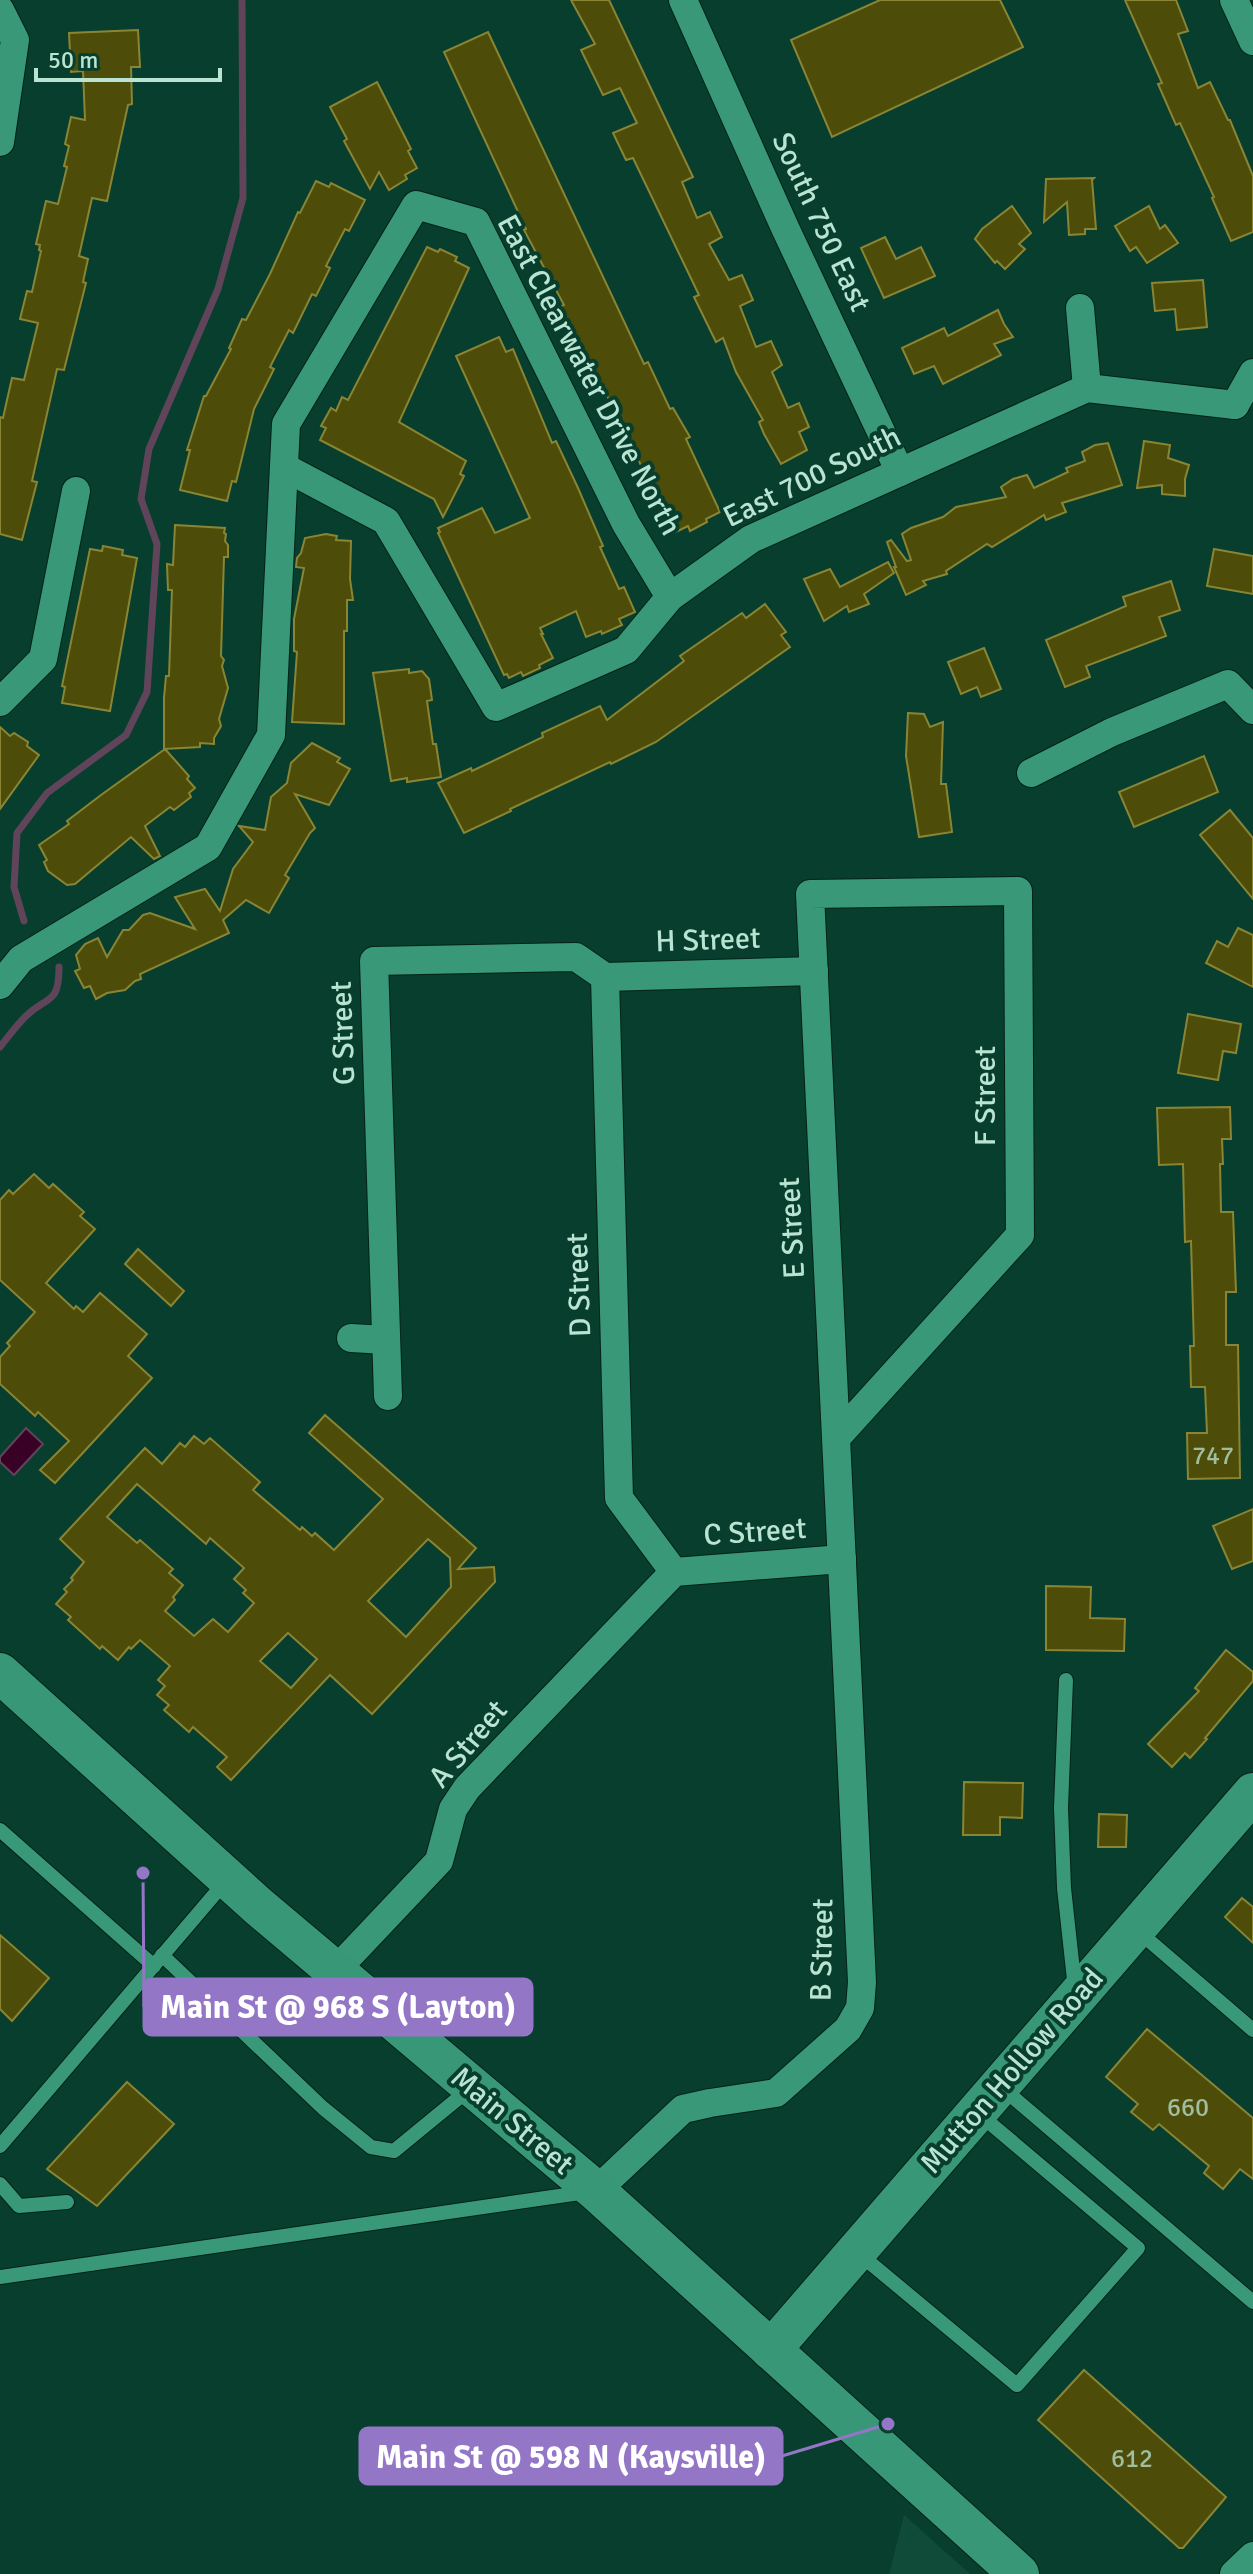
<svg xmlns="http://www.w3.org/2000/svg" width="1253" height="2574" font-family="Signika,sans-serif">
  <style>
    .built { fill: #0f4b38 }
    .water { fill: #3a0126; stroke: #60455a; stroke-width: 2 }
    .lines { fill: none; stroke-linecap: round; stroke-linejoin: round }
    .stream { stroke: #60455a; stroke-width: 7 }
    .building { fill: #4e4c09; stroke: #898535; stroke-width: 2; fill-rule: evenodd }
    .lane-casing { stroke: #042218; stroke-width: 16 }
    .street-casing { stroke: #042218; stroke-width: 30 }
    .secondary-casing { stroke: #042218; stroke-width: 42 }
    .lane { stroke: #399877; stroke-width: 14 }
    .street { stroke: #399877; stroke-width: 28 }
    .secondary { stroke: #389776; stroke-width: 40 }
    .labels { text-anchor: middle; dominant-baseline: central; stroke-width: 8; stroke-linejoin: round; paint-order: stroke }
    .number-label { font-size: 26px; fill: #9fbea0 }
    .street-label { font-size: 30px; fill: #bae4d2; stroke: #083e2d }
    .leader { fill: none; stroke: #9476c7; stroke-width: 3 }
    .callout-dot { fill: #9476c7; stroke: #083e2d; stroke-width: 3 }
    .callout { fill: #9476c7; stroke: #9476c7; stroke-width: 3 }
    .callout-label { font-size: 32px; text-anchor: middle; font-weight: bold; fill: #fff }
  </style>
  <rect width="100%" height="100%" fill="#083e2d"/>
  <!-- built -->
  <path class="built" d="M 904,2515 L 970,2574 L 889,2574 Z"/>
  <!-- water -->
  <path class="water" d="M 26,1428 L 43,1444 L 14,1475 L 0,1462 L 0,1457 Z"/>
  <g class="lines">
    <!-- stream -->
    <g class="stream">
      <path d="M 24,921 L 14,887 L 17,833 L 47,793 L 126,735 L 147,692 L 157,544 L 141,499 L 149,449 L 218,289 L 243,198 L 242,0"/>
      <path d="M 0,1047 C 8,1037 16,1026 25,1017 C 47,995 59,1006 59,967"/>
    </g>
  </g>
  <!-- building -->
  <g class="building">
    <path d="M 571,0 L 609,0 L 693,177 L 682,182 L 697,218 L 710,212 L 722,237 L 709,244 L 729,280 L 742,275 L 753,300 L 740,306 L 756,347 L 771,341 L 782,365 L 772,372 L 788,408 L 799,403 L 809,427 L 799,432 L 807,450 L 781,464 L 764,434 L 759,422 L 763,420 L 736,372 L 723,338 L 716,342 L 694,297 L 699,295 L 633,158 L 626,160 L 613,133 L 637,123 L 620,88 L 603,95 L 581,50 L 595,44 Z"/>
    <path d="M 880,0 L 1000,0 L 1023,47 L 832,137 L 791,40 Z"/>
    <path d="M 1125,0 L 1176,0 L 1188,31 L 1178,34 L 1198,88 L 1210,82 L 1228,120 L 1230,120 L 1253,176 L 1253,232 L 1231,241 L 1212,198 L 1214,197 L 1180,123 L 1176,125 L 1158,84 L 1162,83 Z"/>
    <path d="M 138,30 L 140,67 L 131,67 L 132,104 L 128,105 L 107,201 L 92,198 L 79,256 L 88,259 L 83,282 L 86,283 L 64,370 L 57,369 L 32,481 L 37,482 L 22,540 L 0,534 L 0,417 L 3,418 L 12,378 L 24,380 L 38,323 L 20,319 L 27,291 L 32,292 L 41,251 L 39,250 L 40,245 L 36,244 L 46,201 L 58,204 L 67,167 L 64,166 L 69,146 L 65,144 L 71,117 L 85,120 L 83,71 L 71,72 L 69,33 Z"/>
    <path d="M 488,32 L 644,364 L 648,362 L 670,409 L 673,408 L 690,437 L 686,439 L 720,512 L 706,519 L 707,522 L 690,531 L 688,526 L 674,533 L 664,518 L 617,411 L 615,412 L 585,352 L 583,353 L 559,307 L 564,305 L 524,230 L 526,229 L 444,52 Z"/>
    <path d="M 377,82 L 411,149 L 408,151 L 417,168 L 405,175 L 407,179 L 389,190 L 379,172 L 370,189 L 344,141 L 347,139 L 330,107 Z"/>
    <path d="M 1094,178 L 1092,180 L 1096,229 L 1085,229 L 1085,234 L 1069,235 L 1067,202 L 1044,222 L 1046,179 Z"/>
    <path d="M 316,181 L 329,187 L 331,183 L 365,200 L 349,231 L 345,229 L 326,266 L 330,268 L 316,296 L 312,294 L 293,333 L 289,330 L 270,367 L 274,369 L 254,409 L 236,482 L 232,481 L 227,501 L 180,490 L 190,450 L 187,450 L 204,396 L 206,396 L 231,349 L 229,348 L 242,319 L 246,320 L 270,274 L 298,212 L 300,213 Z"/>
    <path d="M 1012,206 L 1031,233 L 1019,244 L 1025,249 L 1005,269 L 997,261 L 995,263 L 975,239 L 982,229 Z"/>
    <path d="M 1149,206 L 1160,229 L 1165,225 L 1178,243 L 1147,263 L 1136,247 L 1130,251 L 1115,226 Z"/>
    <path d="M 885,237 L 896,259 L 921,247 L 935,276 L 884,298 L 861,248 Z"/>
    <path d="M 427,247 L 438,252 L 440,249 L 457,257 L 455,261 L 469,268 L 399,422 L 466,461 L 460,474 L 464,476 L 443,517 L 434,499 L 320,440 L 326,428 L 321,426 L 331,408 L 336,411 L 342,397 L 348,400 Z"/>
    <path d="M 1203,280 L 1207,327 L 1177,330 L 1175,309 L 1155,311 L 1152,283 Z"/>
    <path d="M 998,310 L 1004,324 L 1013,337 L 994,344 L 1001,355 L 943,384 L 934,366 L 914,374 L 902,348 L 944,328 L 948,336 Z"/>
    <path d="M 499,337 L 506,352 L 513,349 L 552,443 L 556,441 L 578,488 L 603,546 L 600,547 L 619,589 L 624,587 L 635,612 L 619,619 L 622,625 L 602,634 L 601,631 L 586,637 L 576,611 L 540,628 L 543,634 L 541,634 L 553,658 L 539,665 L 540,668 L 523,676 L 521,672 L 509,678 L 507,674 L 504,675 L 438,533 L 440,532 L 438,528 L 482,508 L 495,533 L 530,518 L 456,356 Z"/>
    <path d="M 1144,441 L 1170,445 L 1168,458 L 1189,465 L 1185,479 L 1185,496 L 1162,494 L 1162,485 L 1137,488 Z"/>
    <path d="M 1108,443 L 1122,485 L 1062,503 L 1066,512 L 1046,520 L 1044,515 L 992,547 L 987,544 L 946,571 L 947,574 L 923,581 L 926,585 L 906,595 L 894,567 L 896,567 L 887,542 L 891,540 L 907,561 L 911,560 L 902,534 L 911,528 L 943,517 L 956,507 L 1006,497 L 1001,487 L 1013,479 L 1027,475 L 1034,488 L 1068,472 L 1066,468 L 1085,461 L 1082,452 L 1095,445 Z"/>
    <path d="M 175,525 L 225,528 L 224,533 L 226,534 L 225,541 L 228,545 L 228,557 L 224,557 L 221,656 L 224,660 L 222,666 L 228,688 L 219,719 L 221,726 L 214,738 L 214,744 L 200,743 L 200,747 L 164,749 L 164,698 L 166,676 L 169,676 L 172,590 L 168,590 L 167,564 L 173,565 Z"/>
    <path d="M 326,534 L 337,536 L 336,540 L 351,541 L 350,579 L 353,600 L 347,600 L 347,631 L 344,631 L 344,724 L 292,722 L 297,652 L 294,651 L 294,619 L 304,568 L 296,567 L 297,558 L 301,553 L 305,538 Z"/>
    <path d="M 103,546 L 123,550 L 122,555 L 137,558 L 110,711 L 62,703 L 65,687 L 62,686 L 90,549 L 102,551 Z"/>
    <path d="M 1214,549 L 1253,556 L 1253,594 L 1207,586 Z"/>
    <path d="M 888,562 L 894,573 L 864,594 L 869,604 L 849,612 L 847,606 L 824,621 L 804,579 L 830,569 L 840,587 Z"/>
    <path d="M 1171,581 L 1180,610 L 1159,617 L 1166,636 L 1086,666 L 1090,677 L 1065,687 L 1046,640 L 1126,606 L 1123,597 Z"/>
    <path d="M 765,604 L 786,632 L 781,635 L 790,647 L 656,742 L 611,764 L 610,762 L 510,809 L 511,811 L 464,833 L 438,783 L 471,768 L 472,771 L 543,737 L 542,733 L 600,706 L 607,720 L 684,661 L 680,656 L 742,613 L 746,618 Z"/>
    <path d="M 984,648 L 1001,689 L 981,697 L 977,687 L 961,694 L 948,662 Z"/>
    <path d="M 409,669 L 409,673 L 422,671 L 429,679 L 432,700 L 427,701 L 433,744 L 436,744 L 441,777 L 407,782 L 407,778 L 391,781 L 373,673 Z"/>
    <path d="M 908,713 L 924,714 L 930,727 L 943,722 L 941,784 L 946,784 L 952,832 L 919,837 L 906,756 Z"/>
    <path d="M 0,727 L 10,736 L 14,733 L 28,742 L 27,746 L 39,755 L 0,809 Z"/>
    <path d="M 312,743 L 340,758 L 337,762 L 350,769 L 329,805 L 295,794 L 315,828 L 310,833 L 285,875 L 289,878 L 269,913 L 246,900 L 223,920 L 229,933 L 140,974 L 141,979 L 135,981 L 125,990 L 107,993 L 96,999 L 90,986 L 84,988 L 75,971 L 80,969 L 76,955 L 85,944 L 98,938 L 107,957 L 123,930 L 129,930 L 143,915 L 150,913 L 195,929 L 175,897 L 205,889 L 220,911 L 233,869 L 253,842 L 239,826 L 265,830 L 271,797 L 287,783 L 291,763 Z"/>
    <path d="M 165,749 L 189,776 L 187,779 L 195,788 L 189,793 L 191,797 L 174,810 L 170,807 L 145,826 L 160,856 L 154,859 L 131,837 L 75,884 L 67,885 L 48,871 L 44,862 L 47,860 L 39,845 L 69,824 L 67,821 L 101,795 Z"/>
    <path d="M 1204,756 L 1218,792 L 1134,827 L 1119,792 Z"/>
    <path d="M 1230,810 L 1253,838 L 1253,899 L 1200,835 Z"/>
    <path d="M 1238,928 L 1253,935 L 1253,987 L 1206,963 L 1217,941 L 1228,947 Z"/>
    <path d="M 1188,1014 L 1241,1024 L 1236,1053 L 1223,1051 L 1218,1080 L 1178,1073 Z"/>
    <path d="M 1230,1107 L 1231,1139 L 1222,1139 L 1223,1164 L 1220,1164 L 1221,1212 L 1233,1212 L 1236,1292 L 1226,1292 L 1226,1345 L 1238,1345 L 1240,1478 L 1188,1479 L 1187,1433 L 1207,1433 L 1205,1387 L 1191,1387 L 1190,1346 L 1194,1346 L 1191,1241 L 1185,1242 L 1183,1164 L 1159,1165 L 1157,1108 Z"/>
    <path d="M 34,1174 L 49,1188 L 53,1184 L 84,1212 L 80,1216 L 95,1229 L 46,1283 L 74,1309 L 76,1306 L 83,1312 L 100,1293 L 147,1334 L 128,1356 L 152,1378 L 55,1483 L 40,1470 L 69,1441 L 38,1412 L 35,1416 L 0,1384 L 0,1357 L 10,1346 L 7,1343 L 35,1312 L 0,1280 L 0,1200 L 9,1190 L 13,1194 Z"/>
    <path d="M 138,1249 L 184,1291 L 171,1306 L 125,1264 Z"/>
    <path d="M 325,1415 L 476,1548 L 458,1569 L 494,1567 L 495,1582 L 372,1714 L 330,1675 L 231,1780 L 217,1767 L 227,1757 L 193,1727 L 189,1732 L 164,1710 L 169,1705 L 157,1695 L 165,1686 L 158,1680 L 170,1666 L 140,1640 L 131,1649 L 129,1647 L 118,1660 L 102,1646 L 100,1649 L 68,1620 L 71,1617 L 56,1604 L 67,1592 L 64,1589 L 73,1580 L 71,1578 L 84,1562 L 60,1539 L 145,1448 L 162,1464 L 180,1443 L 185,1447 L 194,1436 L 204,1444 L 210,1438 L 260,1482 L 253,1490 L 300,1530 L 302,1527 L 312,1536 L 315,1533 L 334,1550 L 383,1499 L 309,1433 ZM 137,1484 L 206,1544 L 210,1538 L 244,1568 L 234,1579 L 246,1590 L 243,1593 L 254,1603 L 228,1632 L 213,1619 L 194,1636 L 165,1611 L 175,1600 L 173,1597 L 183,1585 L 169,1573 L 173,1569 L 140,1540 L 137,1543 L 107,1517 ZM 428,1539 L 450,1558 L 451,1587 L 406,1637 L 368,1601 ZM 288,1633 L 317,1659 L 291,1688 L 260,1661 Z"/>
    <path d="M 1253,1509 L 1253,1561 L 1232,1569 L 1213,1526 Z"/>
    <path d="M 1046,1586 L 1091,1587 L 1090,1618 L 1125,1619 L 1124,1651 L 1046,1650 Z"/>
    <path d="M 1226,1650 L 1253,1672 L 1253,1681 L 1205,1738 L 1207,1739 L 1190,1758 L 1185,1753 L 1172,1767 L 1148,1744 L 1199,1691 L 1195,1688 Z"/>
    <path d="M 964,1782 L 1023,1783 L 1022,1818 L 1000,1817 L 1000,1835 L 963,1835 Z"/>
    <path d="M 1099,1814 L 1127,1815 L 1126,1847 L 1098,1847 Z"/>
    <path d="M 1242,1898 L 1253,1907 L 1253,1943 L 1225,1917 Z"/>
    <path d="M 0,1935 L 49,1978 L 12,2021 L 0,2009 Z"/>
    <path d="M 1147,2029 L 1253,2118 L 1253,2179 L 1240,2169 L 1223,2189 L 1204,2173 L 1209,2166 L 1159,2124 L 1153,2130 L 1131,2112 L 1138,2104 L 1106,2077 Z"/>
    <path d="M 127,2082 L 174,2124 L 97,2206 L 47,2169 Z"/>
    <path d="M 1084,2370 L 1226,2497 L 1183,2548 L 1179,2548 L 1038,2420 Z"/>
  </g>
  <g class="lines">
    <!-- lane casing -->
    <g class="lane-casing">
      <g id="lane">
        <path d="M 1066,1680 L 1061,1808 L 1064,1888 L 1075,1989"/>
        <path d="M 0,1830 L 154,1966"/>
        <path d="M 1138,1931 L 1253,2030"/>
        <path d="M 162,1955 L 323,2108 L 371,2147 L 394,2151 L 472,2087"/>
        <path d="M 1001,2087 L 1253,2302"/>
        <path d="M 0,2146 L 225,1882"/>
        <path d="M 0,2184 L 19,2206 L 67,2202"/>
        <path d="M 857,2252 L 1017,2385 L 1138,2248 L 978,2113"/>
        <path d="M 0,2277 L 587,2192"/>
      </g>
    </g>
    <!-- street casing -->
    <g class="street-casing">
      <g id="street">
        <path d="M 683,0 L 786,230 L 900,472"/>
        <path d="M 1234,0 L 1253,41"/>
        <path d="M 0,10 L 15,40 L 0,142"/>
        <path d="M 1080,308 L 1087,388"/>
        <path d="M 1235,405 L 1253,373"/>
        <path d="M 284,467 L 386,521 L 496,707 L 626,650 L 670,597 L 751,539 L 1087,388 L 1235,405"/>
        <path d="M 0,702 L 43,659 L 76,491"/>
        <path d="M 1031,773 L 1112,732 L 1228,684 L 1253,710"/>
        <path d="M 605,977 L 619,1498 L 674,1572"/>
        <path d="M 605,977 L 814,971"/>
        <path d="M 0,985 L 21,959 L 208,847 L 271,735 L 286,424 L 416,205 L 476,222 L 626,524 L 670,597"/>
        <path d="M 351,1338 L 386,1340"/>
        <path d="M 388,1396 L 374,961 L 576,957 L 605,977"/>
        <path d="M 674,1572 L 842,1559"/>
        <path d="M 335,1971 L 439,1861 L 453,1809 L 467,1788 L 674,1572"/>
        <path d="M 596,2191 L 683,2109 L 710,2103 L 776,2093 L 848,2029 L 860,2008 L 862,1982 L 810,894 L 1018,891 L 1020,1235 L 836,1438"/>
        <path d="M 1234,2574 L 1253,2556"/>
      </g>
    </g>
    <!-- secondary casing -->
    <g class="secondary-casing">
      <g id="secondary">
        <path d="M 0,1673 L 258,1906 L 596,2191 L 1019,2574"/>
        <path d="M 771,2350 L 1253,1793"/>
      </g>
    </g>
    <!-- lane -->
    <use href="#lane" class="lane"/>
    <!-- street -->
    <use href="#street" class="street"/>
    <!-- secondary -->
    <use href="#secondary" class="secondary"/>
  </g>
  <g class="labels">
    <!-- number labels -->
    <g class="number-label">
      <text x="1213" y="1456">747</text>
      <text x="1188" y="2108">660</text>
      <text x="1132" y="2459">612</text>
    </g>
    <!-- street labels -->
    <g class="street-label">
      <text transform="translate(821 222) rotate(65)">South 750 East</text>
      <text transform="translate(589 375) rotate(62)">East Clearwater Drive North</text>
      <text transform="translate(812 477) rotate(-26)">East 700 South</text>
      <text transform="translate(708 940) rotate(-2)">H Street</text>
      <text transform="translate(343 1033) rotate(-92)">G Street</text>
      <text transform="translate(985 1096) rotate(-90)">F Street</text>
      <text transform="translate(792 1228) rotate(-93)">E Street</text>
      <text transform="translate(579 1285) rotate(-92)">D Street</text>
      <text transform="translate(755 1532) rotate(-4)">C Street</text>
      <text transform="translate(468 1744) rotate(-50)">A Street</text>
      <text transform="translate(822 1950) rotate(-89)">B Street</text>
      <text transform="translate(1012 2071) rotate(-49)">Mutton Hollow Road</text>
      <text transform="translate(512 2121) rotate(40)">Main Street</text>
    </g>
  </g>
  <!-- callouts -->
  <path class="leader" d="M143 1873L144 2007M888 2424L782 2456"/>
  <g class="callout-dot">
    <circle cx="143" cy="1873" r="8"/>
    <circle cx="888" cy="2424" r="8"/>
  </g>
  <g class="callout">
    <rect x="144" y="1979" width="388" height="56" rx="8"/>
    <rect x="360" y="2428" width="422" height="56" rx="8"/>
  </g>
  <g class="callout-label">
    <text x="338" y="2018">Main St @ 968 S (Layton)</text>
    <text x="571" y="2468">Main St @ 598 N (Kaysville)</text>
  </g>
  <!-- scale -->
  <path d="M36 68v12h184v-12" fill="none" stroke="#bae4d2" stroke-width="4"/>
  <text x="48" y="68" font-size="24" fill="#bae4d2" stroke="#083e2d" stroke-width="6" paint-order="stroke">50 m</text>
</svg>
